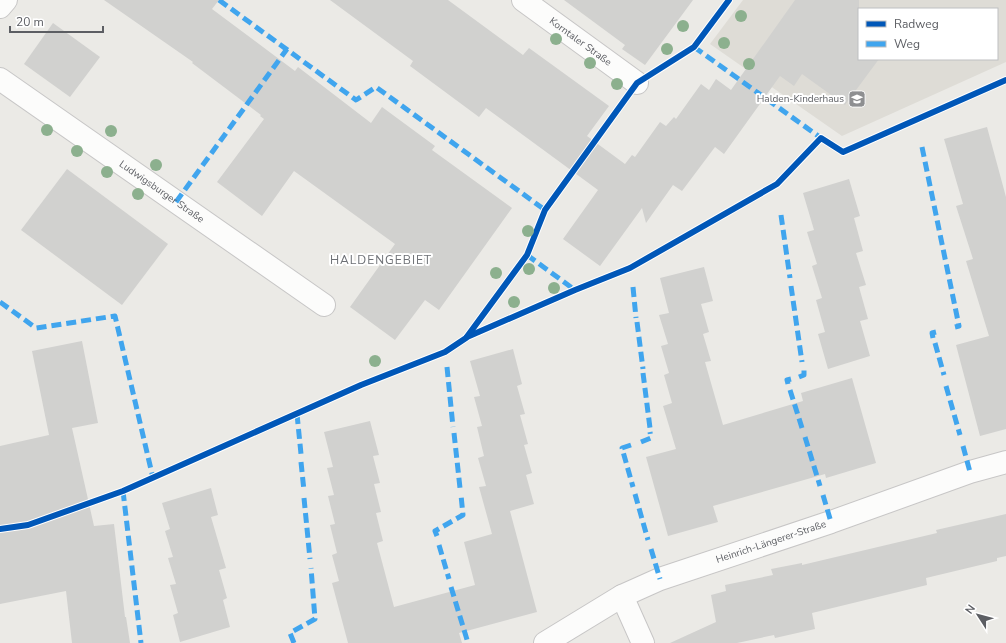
<svg xmlns="http://www.w3.org/2000/svg" width="1006" height="643" font-family="'Nunito Sans',sans-serif">
  <style>
    .education { fill: #dedcd6; fill-rule: evenodd }
    .building { fill: #d1d1cf }
    .lines { fill: none; stroke-linecap: round; stroke-linejoin: round }
    .street-casing { stroke: #c7c6c6; stroke-width: 24 }
    .street { stroke: #fcfcfb; stroke-width: 22 }
    .quiet { stroke: #40a5ee; stroke-width: 5; stroke-dasharray: 10 5; stroke-linecap: butt }
    .cycleway-casing { stroke: #fff; stroke-width: 8 }
    .cycleway { stroke: #0057b8; stroke-width: 6 }
    .tree { fill: #8cb08e }
    .labels { text-anchor: middle; dominant-baseline: central; stroke-width: 4; stroke-linejoin: round; paint-order: stroke }
    .street-label { font-size: 10px; fill: #5c5e63; stroke: #fff }
    .poi-label { font-size: 10px; fill: #5c5e63; stroke: #fff; text-anchor: end }
    .quarter-label { font-size: 12px; letter-spacing: 1px; fill: #6d7075; stroke: #fff }
  </style>
  <rect width="100%" height="100%" fill="#ebeae6"/>
  <!-- education -->
  <path class="education" d="M 743,0 L 1006,0 L 1006,62 L 842,136 L 710,44 ZM 859,9 L 997,9 L 997,59 L 859,59 Z"/>
  <!-- building -->
  <g class="building">
    <path d="M 104,0 L 219,0 L 212,9 L 295,71 L 298,67 L 371,123 L 382,107 L 435,146 L 432,150 L 512,208 L 439,310 L 425,300 L 395,340 L 350,307 L 395,244 L 294,171 L 262,216 L 217,182 L 264,119 L 260,116 L 261,115 L 192,63 L 193,62 Z"/>
    <path d="M 330,0 L 448,0 L 523,55 L 529,48 L 609,106 L 587,136 L 625,164 L 632,155 L 635,157 L 660,122 L 666,126 L 674,117 L 676,119 L 701,84 L 709,90 L 716,79 L 731,90 L 795,0 L 859,0 L 859,59 L 879,59 L 845,105 L 802,74 L 794,86 L 780,76 L 724,154 L 715,147 L 682,191 L 673,185 L 646,223 L 642,208 L 600,266 L 563,239 L 598,190 L 486,108 L 479,117 L 410,66 L 413,61 Z"/>
    <path d="M 564,0 L 693,0 L 645,65 L 622,49 L 625,45 Z"/>
    <path d="M 53,23 L 100,57 L 70,97 L 24,64 Z"/>
    <path d="M 987,127 L 1006,197 L 1006,429 L 980,436 L 956,345 L 989,336 L 966,261 L 973,259 L 956,206 L 963,204 L 944,139 Z"/>
    <path d="M 67,169 L 168,244 L 122,305 L 21,230 Z"/>
    <path d="M 849,179 L 860,216 L 854,218 L 863,251 L 856,253 L 866,285 L 859,287 L 868,319 L 860,321 L 870,356 L 828,369 L 818,334 L 825,332 L 816,300 L 822,298 L 812,266 L 817,264 L 807,232 L 814,230 L 803,193 Z"/>
    <path d="M 704,267 L 713,301 L 701,304 L 709,332 L 703,334 L 711,361 L 705,362 L 723,425 L 803,401 L 801,393 L 852,378 L 876,463 L 826,478 L 825,474 L 713,506 L 718,522 L 668,536 L 646,457 L 676,449 L 663,406 L 672,403 L 664,375 L 669,373 L 661,346 L 668,344 L 659,315 L 669,313 L 660,278 Z"/>
    <path d="M 82,341 L 98,423 L 72,428 L 94,526 L 114,524 L 125,617 L 126,617 L 130,643 L 72,643 L 66,591 L 0,604 L 0,446 L 49,435 L 32,351 Z"/>
    <path d="M 513,349 L 522,384 L 517,386 L 525,414 L 520,415 L 528,444 L 524,445 L 532,473 L 526,475 L 534,504 L 510,511 L 537,612 L 459,633 L 462,643 L 348,643 L 332,583 L 339,581 L 332,555 L 337,553 L 330,525 L 335,524 L 328,496 L 334,495 L 327,468 L 333,467 L 324,432 L 370,421 L 379,455 L 373,456 L 380,483 L 374,484 L 381,512 L 376,513 L 383,541 L 377,543 L 394,607 L 475,585 L 464,542 L 492,534 L 479,487 L 486,486 L 478,458 L 484,456 L 477,427 L 482,426 L 474,397 L 480,396 L 470,361 Z"/>
    <path d="M 211,488 L 218,515 L 211,517 L 226,568 L 219,570 L 227,598 L 223,600 L 230,627 L 180,642 L 173,615 L 178,613 L 170,585 L 176,584 L 168,558 L 173,557 L 165,531 L 170,529 L 162,503 Z"/>
    <path d="M 1006,514 L 1006,556 L 997,558 L 997,561 L 926,578 L 927,585 L 812,613 L 815,629 L 775,638 L 774,635 L 737,643 L 670,643 L 716,622 L 711,595 L 726,591 L 725,585 L 773,575 L 771,569 L 802,563 L 802,565 L 937,533 L 936,530 Z"/>
  </g>
  <g class="lines">
    <!-- street casing -->
    <g class="street-casing">
      <g id="street">
        <path id="s1" d="M 523,0 L 637,83"/>
        <path d="M 0,7 L 6,0"/>
        <path id="s2" d="M 0,79 L 324,305"/>
        <path d="M 622,596 L 643,643"/>
        <path id="s3" d="M 545,643 L 622,596 L 660,579 L 831,522 L 970,472 L 1006,462"/>
      </g>
    </g>
    <!-- street -->
    <use href="#street" class="street"/>
    <!-- quiet -->
    <g class="quiet">
      <path d="M 219,0 L 356,100 L 376,87 L 545,210"/>
      <path d="M 694,47 L 821,138"/>
      <path d="M 922,147 L 959,326 L 955,327"/>
      <path d="M 176,202 L 287,49"/>
      <path d="M 781,215 L 790,278"/>
      <path d="M 527,255 L 575,290"/>
      <path d="M 791,286 L 802,362"/>
      <path d="M 633,287 L 636,318"/>
      <path d="M 0,302 L 36,328 L 115,316 L 153,478"/>
      <path d="M 637,322 L 643,369"/>
      <path d="M 933,338 L 932,333 L 936,332"/>
      <path d="M 935,343 L 944,375"/>
      <path d="M 447,367 L 453,427"/>
      <path d="M 643,373 L 650,428"/>
      <path d="M 799,377 L 804,375 L 804,369"/>
      <path d="M 788,384 L 787,380 L 791,379"/>
      <path d="M 946,386 L 960,435"/>
      <path d="M 790,390 L 802,428"/>
      <path d="M 297,414 L 301,454"/>
      <path d="M 454,433 L 460,488"/>
      <path d="M 805,437 L 820,486"/>
      <path d="M 641,442 L 651,438 L 650,432"/>
      <path d="M 631,445 L 622,448 L 633,487"/>
      <path d="M 963,446 L 970,472"/>
      <path d="M 301,462 L 304,491"/>
      <path d="M 123,491 L 141,643"/>
      <path d="M 635,494 L 648,540"/>
      <path d="M 823,495 L 831,522"/>
      <path d="M 304,498 L 310,559"/>
      <path d="M 437,536 L 435,531 L 463,515 L 461,495"/>
      <path d="M 439,545 L 449,579"/>
      <path d="M 651,549 L 660,579"/>
      <path d="M 451,587 L 468,643"/>
      <path d="M 294,643 L 290,633 L 315,619 L 311,568"/>
    </g>
    <!-- cycleway casing -->
    <g class="cycleway-casing">
      <g id="cycleway">
        <path d="M 467,337 L 575,290 L 630,268 L 777,184 L 821,138 L 843,152 L 1006,80"/>
        <path d="M 0,529 L 28,525 L 123,491 L 361,385 L 445,352 L 466,338 L 527,255 L 545,210 L 637,83 L 694,47 L 729,0"/>
      </g>
    </g>
    <!-- cycleway -->
    <use href="#cycleway" class="cycleway"/>
  </g>
  <!-- trees -->
  <g class="tree">
    <circle cx="741" cy="16" r="6"/>
    <circle cx="683" cy="26" r="6"/>
    <circle cx="556" cy="39" r="6"/>
    <circle cx="724" cy="43" r="6"/>
    <circle cx="667" cy="49" r="6"/>
    <circle cx="590" cy="63" r="6"/>
    <circle cx="749" cy="64" r="6"/>
    <circle cx="617" cy="84" r="6"/>
    <circle cx="47" cy="130" r="6"/>
    <circle cx="111" cy="131" r="6"/>
    <circle cx="77" cy="151" r="6"/>
    <circle cx="156" cy="165" r="6"/>
    <circle cx="107" cy="172" r="6"/>
    <circle cx="138" cy="194" r="6"/>
    <circle cx="528" cy="231" r="6"/>
    <circle cx="529" cy="269" r="6"/>
    <circle cx="496" cy="273" r="6"/>
    <circle cx="554" cy="288" r="6"/>
    <circle cx="514" cy="302" r="6"/>
    <circle cx="375" cy="361" r="6"/>
  </g>
  <!-- icons -->
  <defs>
    <g id="school-square" transform="scale(0.9)"><rect x="-9" y="-9" width="18" height="18" rx="4" fill="#8e8f91" stroke="#fff"/><path d="M0-5L7-2L0 1L-7-2ZM-4 1L0 2.5L4 1V4Q0 6-4 4Z" fill="#fff"/></g>
  </defs>
  <g fill-rule="evenodd">
    <use href="#school-square" x="857" y="99"/>
  </g>
  <g class="labels">
    <!-- street labels -->
    <g class="street-label">
      <text stroke="none"><textPath href="#s1" startOffset="71">Korntaler Straße</textPath></text>
      <text stroke="none"><textPath href="#s2" startOffset="197">Ludwigsburger Straße</textPath></text>
      <text stroke="none"><textPath href="#s3" startOffset="249">Heinrich-Längerer-Straße</textPath></text>
    </g>
    <!-- poi labels -->
    <g class="poi-label">
      <text x="844" y="99">Halden-Kinderhaus</text>
    </g>
    <!-- quarter labels -->
    <g class="quarter-label">
      <text x="381" y="260">HALDENGEBIET</text>
    </g>
  </g>
  <!-- legend -->
  <rect x="858" y="8" width="140" height="52" fill="#ffffff" stroke="#bebfc1"/>
  <rect x="866" y="21" width="20" height="6" fill="#0057b8" stroke="#bebfc1"/>
  <text x="894" y="28" font-size="12" fill="#5c5e63">Radweg</text>
  <rect x="866" y="41" width="20" height="6" fill="#40a5ee" stroke="#bebfc1"/>
  <text x="894" y="48" font-size="12" fill="#5c5e63">Weg</text>
  <!-- north arrow -->
  <g transform="translate(978 615) rotate(306)" stroke="#ffffff" stroke-width="3" paint-order="stroke">
  <path d="M0-3L7 15L0 10L-7 15Z" fill="#5c5e63"/>
  <text y="-6" font-size="11" font-weight="bold" text-anchor="middle" fill="#5c5e63">N</text>
  </g>
  <!-- scale -->
  <path d="M10 26v6h93v-6" fill="none" stroke="#5c5e63" stroke-width="2"/>
  <text x="16" y="26" font-size="12" fill="#5c5e63" stroke="#ffffff" stroke-width="3" paint-order="stroke">20 m</text>
</svg>
